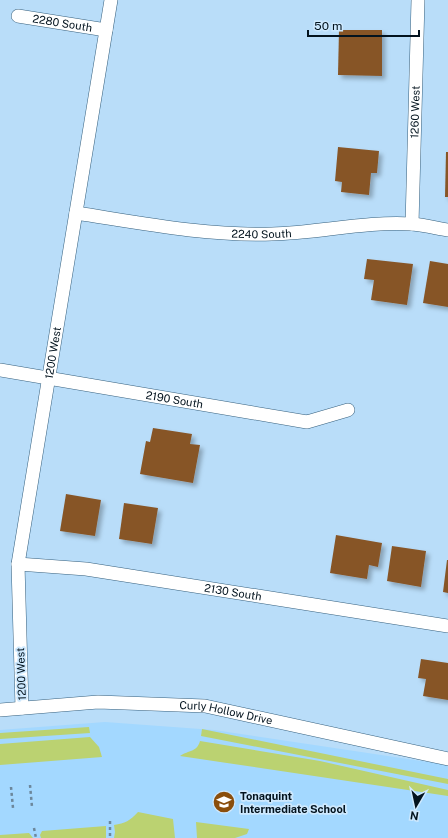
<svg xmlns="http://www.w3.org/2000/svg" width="448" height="838" font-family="'Public Sans',sans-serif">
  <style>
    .built { fill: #a3d8ff }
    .green { fill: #bbd271 }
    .building { fill: #875527; filter: url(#shadow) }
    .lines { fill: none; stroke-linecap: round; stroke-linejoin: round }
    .minor-casing { stroke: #36607e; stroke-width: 14 }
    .path { stroke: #6c879c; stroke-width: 2.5; stroke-dasharray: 3 3; stroke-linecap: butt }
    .minor { stroke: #fff; stroke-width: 13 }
    .labels { text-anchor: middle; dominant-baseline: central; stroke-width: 3.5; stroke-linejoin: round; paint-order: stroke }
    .street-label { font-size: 11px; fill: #03131e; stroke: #cee9fe }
    .poi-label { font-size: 11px; font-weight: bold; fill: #03131e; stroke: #cee9fe; text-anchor: start }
  </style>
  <defs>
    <filter id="shadow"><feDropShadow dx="3.5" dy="3.5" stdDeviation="2" flood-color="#0004"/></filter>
  </defs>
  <rect width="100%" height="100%" fill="#b9ddf9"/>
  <!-- built -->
  <path class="built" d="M 105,722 L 214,730 L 448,765 L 448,838 L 0,838 L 0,730 Z"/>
  <!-- green -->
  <g class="green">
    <path d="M 89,727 L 90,733 L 0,739 L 0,733 Z"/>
    <path d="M 202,729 L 448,779 L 448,784 L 201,736 Z"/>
    <path d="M 90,737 L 99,747 L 102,757 L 0,765 L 0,744 Z"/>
    <path d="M 200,741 L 320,761 L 448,790 L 448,796 L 180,756 C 189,750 197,752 200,741 Z"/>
    <path d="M 138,812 L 173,819 L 175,838 L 114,838 L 115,832 L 114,825 C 125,823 130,821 138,812 Z"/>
    <path d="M 196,822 L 249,829 L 247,834 L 235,838 L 197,838 Z"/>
    <path d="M 106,826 L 106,838 L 41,838 L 40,835 L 42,831 Z"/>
    <path d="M 29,833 L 33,838 L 0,838 L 0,835 Z"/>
  </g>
  <!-- building -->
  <g class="building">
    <path d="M 339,30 L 382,30 L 382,76 L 338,75 Z"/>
    <path d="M 338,147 L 379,151 L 377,173 L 371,173 L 369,195 L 341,192 L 342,182 L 335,181 Z"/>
    <path d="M 446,152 L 448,152 L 448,197 L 445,197 Z"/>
    <path d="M 367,259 L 413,264 L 407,305 L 371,300 L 374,280 L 364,279 Z"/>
    <path d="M 430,261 L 448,264 L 448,307 L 423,303 Z"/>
    <path d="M 153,428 L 192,434 L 190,444 L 200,445 L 193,483 L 140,474 L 146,441 L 150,442 Z"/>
    <path d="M 66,494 L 101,500 L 95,536 L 60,531 Z"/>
    <path d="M 124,503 L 158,508 L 152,544 L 119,539 Z"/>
    <path d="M 336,535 L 382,543 L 378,567 L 369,565 L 367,579 L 330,573 Z"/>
    <path d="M 392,546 L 426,551 L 421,587 L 387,581 Z"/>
    <path d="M 447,560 L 448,560 L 448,593 L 443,592 Z"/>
    <path d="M 421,659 L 448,663 L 448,700 L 423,696 L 426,679 L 418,678 Z"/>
  </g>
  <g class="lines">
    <!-- minor casing -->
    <g class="minor-casing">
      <g id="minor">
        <path id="s1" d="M 18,16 L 106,30"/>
        <path id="s2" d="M 76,213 C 141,223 206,236 272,234 C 319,233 365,221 412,224 C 424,225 436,228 448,230"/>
        <path id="s3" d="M 412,224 L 418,0"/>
        <path id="s4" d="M 0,370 L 307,422 L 348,410"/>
        <path id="s5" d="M 18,564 L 86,569 L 448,626"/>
        <path id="s6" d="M 22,708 L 18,564 L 111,0"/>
        <path id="s7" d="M 0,710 L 98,702 L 205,706 L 448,759"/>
      </g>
    </g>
    <!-- path -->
    <g class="path">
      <path d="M 30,785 L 32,807"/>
      <path d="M 11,787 L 13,808"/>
      <path d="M 110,821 L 110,838"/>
      <path d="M 34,828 L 36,838"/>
    </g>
    <!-- minor -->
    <use href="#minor" class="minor"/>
  </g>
  <!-- icons -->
  <defs>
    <g id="school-disc" transform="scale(1.15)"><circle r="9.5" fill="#8a4e0c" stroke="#cee9fe"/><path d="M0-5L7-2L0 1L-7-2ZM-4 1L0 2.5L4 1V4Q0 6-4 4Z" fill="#fff"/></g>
  </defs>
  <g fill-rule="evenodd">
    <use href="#school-disc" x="224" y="802"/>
  </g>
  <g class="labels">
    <!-- street labels -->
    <g class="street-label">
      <text stroke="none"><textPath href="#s1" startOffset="45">2280 South</textPath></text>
      <text stroke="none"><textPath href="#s3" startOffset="112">1260 West</textPath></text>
      <text stroke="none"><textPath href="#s2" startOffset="187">2240 South</textPath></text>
      <text stroke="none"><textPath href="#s6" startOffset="358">1200 West</textPath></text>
      <text stroke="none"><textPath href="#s4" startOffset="177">2190 South</textPath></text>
      <text stroke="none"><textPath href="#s5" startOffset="217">2130 South</textPath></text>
      <text transform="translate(21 674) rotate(-92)">1200 West</text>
      <text stroke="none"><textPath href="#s7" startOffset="227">Curly Hollow Drive</textPath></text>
    </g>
    <!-- poi labels -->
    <g class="poi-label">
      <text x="240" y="796">Tonaquint<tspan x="240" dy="13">Intermediate School</tspan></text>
    </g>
  </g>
  <!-- north arrow -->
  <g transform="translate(416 806) rotate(189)" stroke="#cee9fe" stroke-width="3" paint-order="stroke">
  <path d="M0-3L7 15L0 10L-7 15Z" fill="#03131e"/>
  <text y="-6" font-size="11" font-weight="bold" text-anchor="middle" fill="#03131e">N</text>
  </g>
  <!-- scale -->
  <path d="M308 30v6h111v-6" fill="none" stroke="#03131e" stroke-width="2"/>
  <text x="314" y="30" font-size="12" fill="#03131e" stroke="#cee9fe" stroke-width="3" paint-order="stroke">50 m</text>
</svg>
